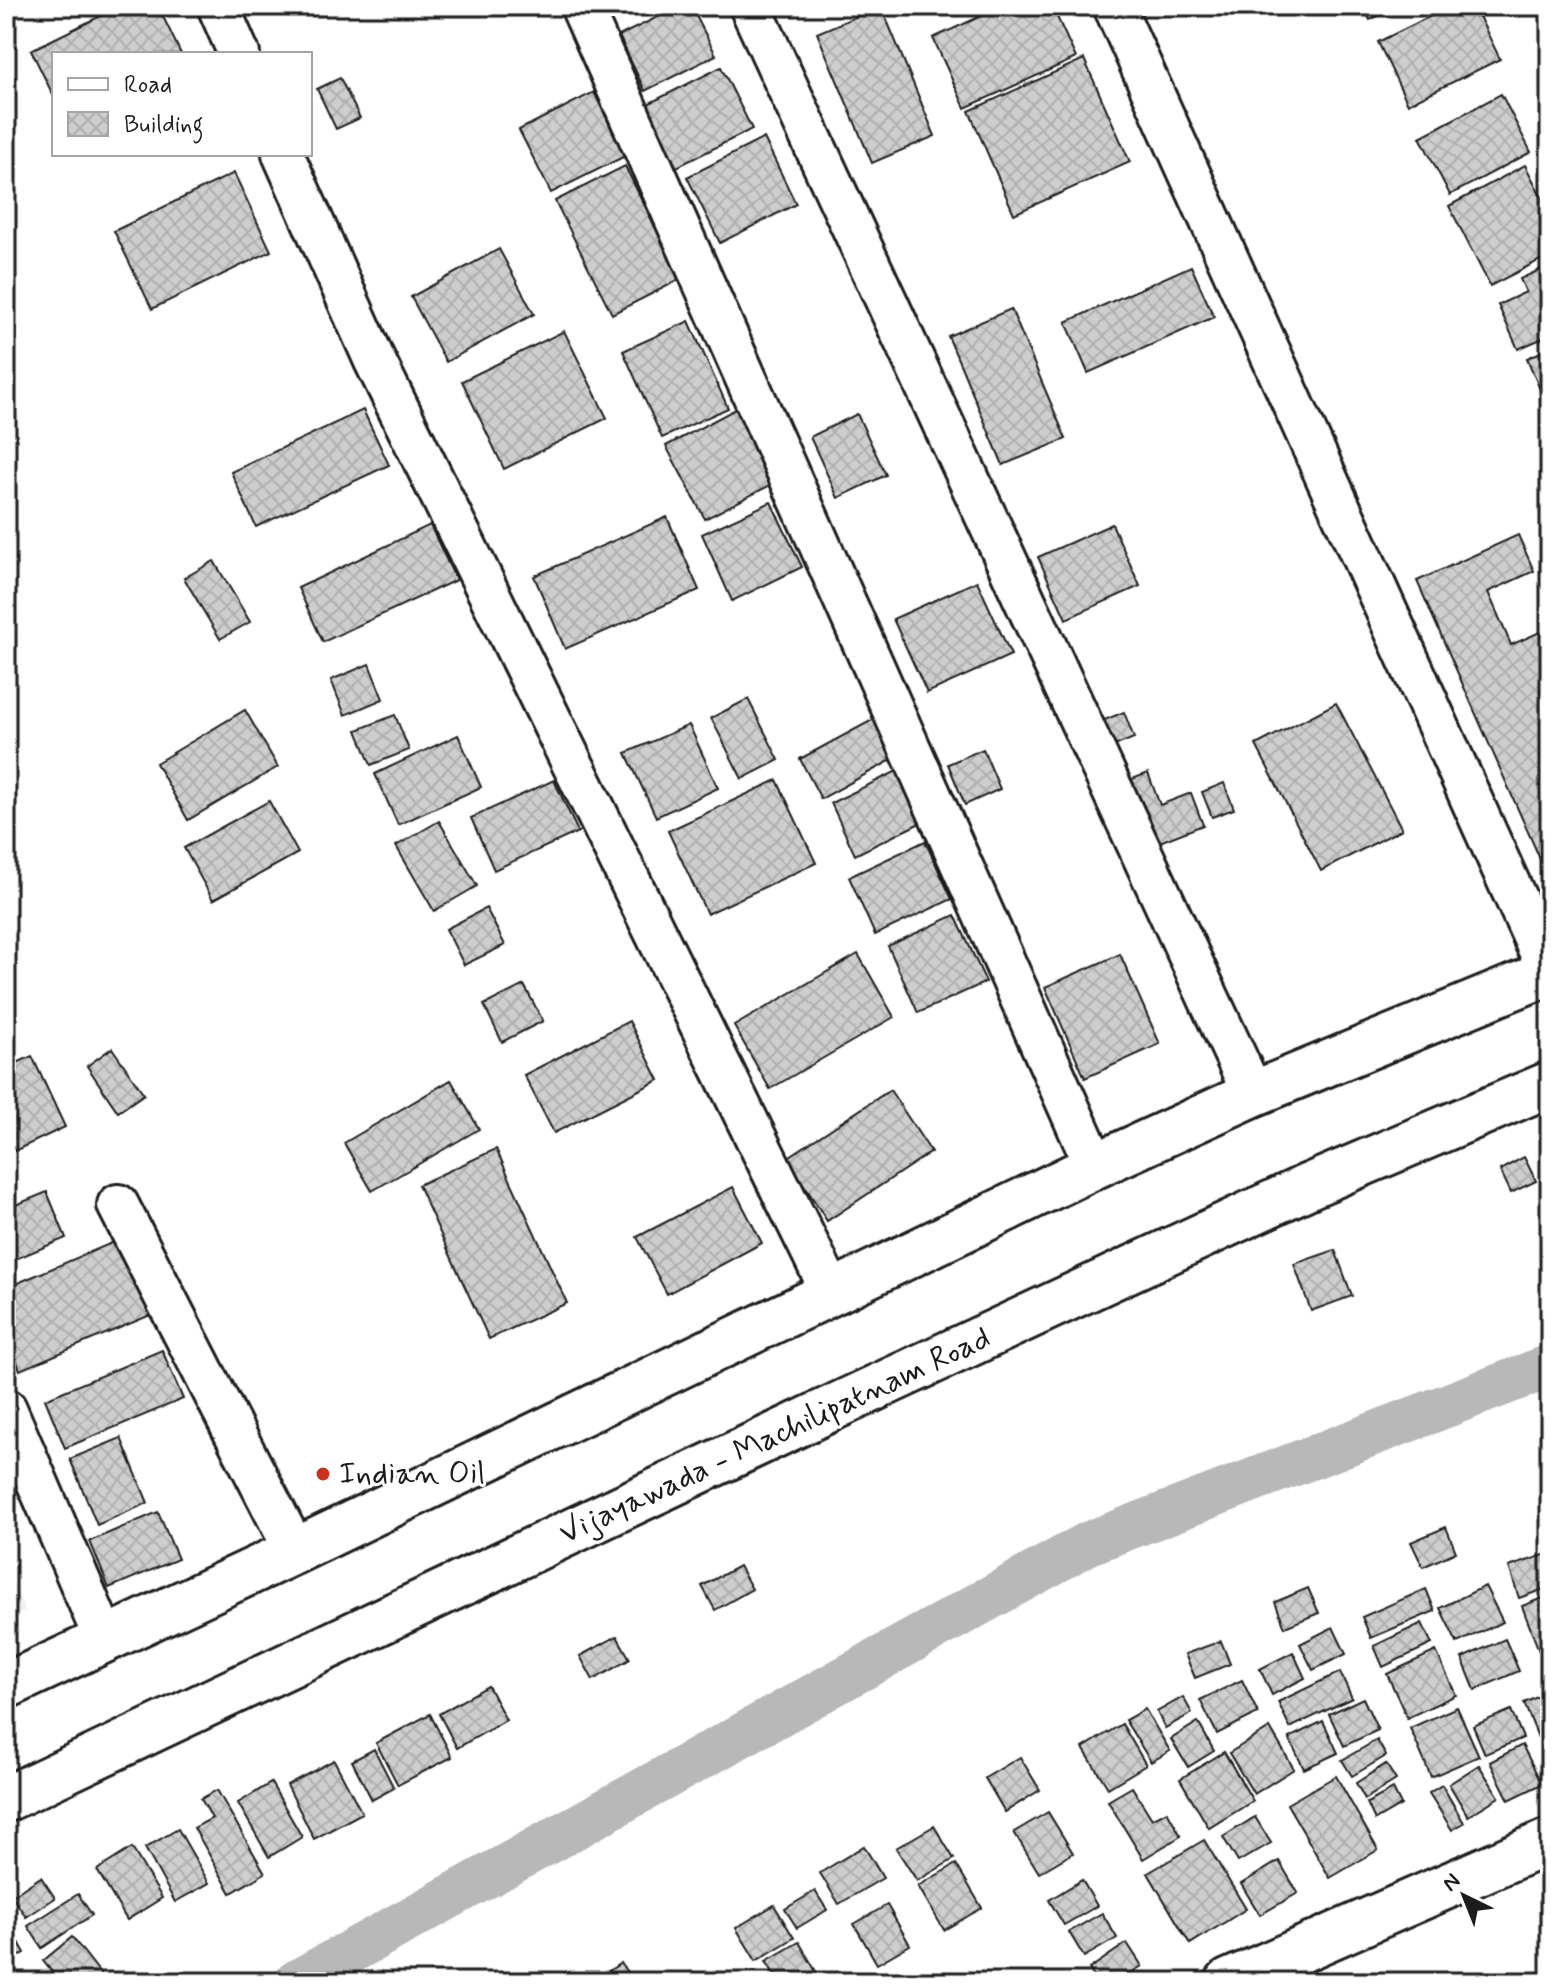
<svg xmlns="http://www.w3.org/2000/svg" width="1556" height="1988" font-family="Mynerve,sans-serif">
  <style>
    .built { fill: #f0f0f0 }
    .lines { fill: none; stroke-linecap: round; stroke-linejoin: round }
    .canal { stroke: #b8b8b8; stroke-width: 44 }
    .building { fill: url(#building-cross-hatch); stroke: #1c1c1c; stroke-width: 2 }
    .minor-casing { stroke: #1c1c1c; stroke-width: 46 }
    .tertiary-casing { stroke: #1c1c1c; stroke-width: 50 }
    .trunk-casing { stroke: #1c1c1c; stroke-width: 50 }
    .minor { stroke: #fff; stroke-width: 40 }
    .tertiary { stroke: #fff; stroke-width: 44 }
    .trunk { stroke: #fff; stroke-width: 44 }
    .poi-dot { fill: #c8321e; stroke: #fff; stroke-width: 3 }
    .labels { text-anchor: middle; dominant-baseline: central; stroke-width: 6; stroke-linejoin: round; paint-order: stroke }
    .street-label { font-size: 32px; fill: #1c1c1c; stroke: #fff }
    .poi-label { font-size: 32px; fill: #1c1c1c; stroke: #fff; text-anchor: start }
  </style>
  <defs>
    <pattern id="building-cross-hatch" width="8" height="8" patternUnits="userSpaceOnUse" patternTransform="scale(2)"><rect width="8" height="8" fill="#cecece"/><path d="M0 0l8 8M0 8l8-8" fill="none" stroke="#b0b0b0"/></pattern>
  </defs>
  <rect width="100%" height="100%" fill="#fff"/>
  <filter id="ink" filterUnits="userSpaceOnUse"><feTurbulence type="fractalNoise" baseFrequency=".0125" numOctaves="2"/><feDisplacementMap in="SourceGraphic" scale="16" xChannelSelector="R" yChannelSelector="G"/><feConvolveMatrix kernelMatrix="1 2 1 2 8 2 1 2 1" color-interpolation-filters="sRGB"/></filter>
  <g filter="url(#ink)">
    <!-- built -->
    <path class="built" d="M 6,1565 L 25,1611 L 6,1619 Z"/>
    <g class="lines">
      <!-- canal -->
      <path class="canal" d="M 296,1982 L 1089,1543 L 1550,1366"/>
    </g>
    <!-- building -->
    <g class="building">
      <path d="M 121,6 L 158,6 L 181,54 L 54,54 L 54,97 L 31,50 Z"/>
      <path d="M 680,6 L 691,6 L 716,55 L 645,91 L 619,36 Z"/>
      <path d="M 881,6 L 935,136 L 872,163 L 817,33 Z"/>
      <path d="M 1003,6 L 1052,6 L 1076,58 L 965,108 L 933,38 Z"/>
      <path d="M 1363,6 L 1398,6 L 1370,20 Z"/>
      <path d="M 1451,6 L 1474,6 L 1500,59 L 1408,104 L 1378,42 Z"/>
      <path d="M 1084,59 L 1130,162 L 1014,214 L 969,111 Z"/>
      <path d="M 721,67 L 752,129 L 675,168 L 644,106 Z"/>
      <path d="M 340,78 L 360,118 L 336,129 L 317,89 Z"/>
      <path d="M 594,92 L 625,156 L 551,193 L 519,130 Z"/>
      <path d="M 1501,94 L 1531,152 L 1450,195 L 1420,137 Z"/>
      <path d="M 764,138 L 796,204 L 720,243 L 687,177 Z"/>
      <path d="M 1525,165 L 1550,213 L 1550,255 L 1490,286 L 1449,206 Z"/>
      <path d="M 625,166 L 681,279 L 612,314 L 555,201 Z"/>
      <path d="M 234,173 L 271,251 L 152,309 L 114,231 Z"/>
      <path d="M 499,249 L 534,314 L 446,362 L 411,297 Z"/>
      <path d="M 1550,265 L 1550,335 L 1518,349 L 1498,305 L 1526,292 L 1520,279 Z"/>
      <path d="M 1191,266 L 1214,317 L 1088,373 L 1066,322 Z"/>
      <path d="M 1011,309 L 1066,439 L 1003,465 L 948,336 Z"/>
      <path d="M 689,321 L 728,408 L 662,438 L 623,351 Z"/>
      <path d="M 564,331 L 607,418 L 504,469 L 462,381 Z"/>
      <path d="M 1550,348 L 1550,414 L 1527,358 Z"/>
      <path d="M 741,406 L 780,480 L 705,519 L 666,446 Z"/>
      <path d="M 363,410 L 389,465 L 256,527 L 231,472 Z"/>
      <path d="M 857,414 L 886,475 L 838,498 L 810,437 Z"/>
      <path d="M 771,502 L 802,567 L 732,601 L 702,534 Z"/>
      <path d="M 667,517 L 699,590 L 565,649 L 534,576 Z"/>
      <path d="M 1112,524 L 1140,586 L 1066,619 L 1038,557 Z"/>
      <path d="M 430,525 L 456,580 L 323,642 L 298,588 Z"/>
      <path d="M 1518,535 L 1534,571 L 1488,592 L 1511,645 L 1540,632 L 1550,655 L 1550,854 L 1540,859 L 1417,581 Z"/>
      <path d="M 214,561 L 250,622 L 220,639 L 184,578 Z"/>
      <path d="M 977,581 L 1011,655 L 927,693 L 893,619 Z"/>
      <path d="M 369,664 L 383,699 L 345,715 L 331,680 Z"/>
      <path d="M 748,699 L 779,760 L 742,779 L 711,718 Z"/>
      <path d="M 1336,703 L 1402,829 L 1321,871 L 1256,745 Z"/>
      <path d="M 245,710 L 278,767 L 188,820 L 156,763 Z"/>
      <path d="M 1124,712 L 1134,738 L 1112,747 L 1102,721 Z"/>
      <path d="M 395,715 L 409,750 L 371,765 L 357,730 Z"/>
      <path d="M 876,718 L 897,757 L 821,799 L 800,759 Z"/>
      <path d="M 689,725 L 718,788 L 656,817 L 626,753 Z"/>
      <path d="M 458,735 L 481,787 L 398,825 L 375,774 Z"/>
      <path d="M 983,749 L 1000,789 L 965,805 L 948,764 Z"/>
      <path d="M 897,771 L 922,822 L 855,855 L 831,803 Z"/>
      <path d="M 1148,773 L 1160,805 L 1191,793 L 1203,825 L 1152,845 L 1127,781 Z"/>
      <path d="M 554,780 L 578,832 L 494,870 L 471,818 Z"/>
      <path d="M 777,780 L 816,863 L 707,914 L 668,831 Z"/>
      <path d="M 1224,783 L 1234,809 L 1212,817 L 1202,792 Z"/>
      <path d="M 269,801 L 298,853 L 213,900 L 184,848 Z"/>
      <path d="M 439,821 L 477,886 L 434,911 L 396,846 Z"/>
      <path d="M 925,841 L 952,899 L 875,935 L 849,877 Z"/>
      <path d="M 486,908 L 505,945 L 464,965 L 446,929 Z"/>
      <path d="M 955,915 L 986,982 L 918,1013 L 888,946 Z"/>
      <path d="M 858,954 L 894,1017 L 770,1089 L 734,1026 Z"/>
      <path d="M 1120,954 L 1160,1044 L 1085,1078 L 1045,987 Z"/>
      <path d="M 524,985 L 543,1021 L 502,1042 L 484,1005 Z"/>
      <path d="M 6,1019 L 16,1042 L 6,1047 Z"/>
      <path d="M 629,1021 L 659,1080 L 554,1133 L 524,1075 Z"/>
      <path d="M 112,1048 L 144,1094 L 118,1112 L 87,1066 Z"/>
      <path d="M 32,1056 L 65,1127 L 6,1155 L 6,1068 Z"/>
      <path d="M 451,1080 L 479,1129 L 372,1191 L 344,1143 Z"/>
      <path d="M 890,1090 L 931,1152 L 827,1221 L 787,1158 Z"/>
      <path d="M 496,1149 L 567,1303 L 489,1339 L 418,1185 Z"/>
      <path d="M 1524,1157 L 1536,1181 L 1511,1193 L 1500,1170 Z"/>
      <path d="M 733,1187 L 762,1243 L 667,1294 L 637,1237 Z"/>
      <path d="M 47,1192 L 66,1238 L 6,1263 L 6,1209 Z"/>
      <path d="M 121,1239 L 153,1314 L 20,1370 L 6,1336 L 6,1288 Z"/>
      <path d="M 1335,1250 L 1352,1296 L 1311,1311 L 1294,1264 Z"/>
      <path d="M 162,1350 L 183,1399 L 65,1448 L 45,1399 Z"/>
      <path d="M 121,1438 L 148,1503 L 97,1525 L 70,1459 Z"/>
      <path d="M 158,1512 L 178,1559 L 109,1588 L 90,1541 Z"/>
      <path d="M 1446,1527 L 1456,1552 L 1423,1567 L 1411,1542 Z"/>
      <path d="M 1547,1554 L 1550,1562 L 1550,1587 L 1519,1598 L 1509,1567 Z"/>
      <path d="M 739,1566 L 752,1589 L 715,1610 L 702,1586 Z"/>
      <path d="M 1485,1586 L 1503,1622 L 1457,1643 L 1440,1608 Z"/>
      <path d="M 1308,1588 L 1319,1613 L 1285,1627 L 1275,1602 Z"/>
      <path d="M 1426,1589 L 1435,1611 L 1371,1638 L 1362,1617 Z"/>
      <path d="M 1550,1595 L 1550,1646 L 1539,1651 L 1522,1606 Z"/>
      <path d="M 1422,1623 L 1432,1644 L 1383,1667 L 1374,1646 Z"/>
      <path d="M 1333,1627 L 1346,1654 L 1313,1670 L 1300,1644 Z"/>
      <path d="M 617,1636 L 630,1659 L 593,1680 L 580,1656 Z"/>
      <path d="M 1505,1639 L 1519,1671 L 1475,1690 L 1462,1658 Z"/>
      <path d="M 1221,1641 L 1230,1664 L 1195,1678 L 1185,1654 Z"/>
      <path d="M 1436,1651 L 1456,1695 L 1407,1718 L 1387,1674 Z"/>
      <path d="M 1293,1652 L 1305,1678 L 1272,1695 L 1260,1669 Z"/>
      <path d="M 1340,1672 L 1352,1698 L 1290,1728 L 1278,1702 Z"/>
      <path d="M 1242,1680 L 1258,1713 L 1217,1734 L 1200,1700 Z"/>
      <path d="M 488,1686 L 506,1720 L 457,1748 L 439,1714 Z"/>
      <path d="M 1550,1691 L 1550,1743 L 1542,1747 L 1524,1703 Z"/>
      <path d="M 1183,1697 L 1192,1713 L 1165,1728 L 1157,1712 Z"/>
      <path d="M 1363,1698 L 1378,1730 L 1344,1746 L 1329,1714 Z"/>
      <path d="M 1457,1707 L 1479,1756 L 1431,1777 L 1410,1728 Z"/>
      <path d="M 1145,1709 L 1170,1751 L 1151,1762 L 1125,1720 Z"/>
      <path d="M 1511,1710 L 1523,1738 L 1485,1754 L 1473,1726 Z"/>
      <path d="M 430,1714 L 452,1757 L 398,1785 L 376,1743 Z"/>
      <path d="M 1323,1721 L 1338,1753 L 1304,1769 L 1289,1738 Z"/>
      <path d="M 1198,1722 L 1214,1751 L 1188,1767 L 1171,1739 Z"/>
      <path d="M 1122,1724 L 1146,1765 L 1108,1788 L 1083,1748 Z"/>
      <path d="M 1270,1728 L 1294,1769 L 1254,1794 L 1229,1753 Z"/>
      <path d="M 1377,1740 L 1386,1756 L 1352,1776 L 1342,1760 Z"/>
      <path d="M 1522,1745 L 1542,1784 L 1509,1800 L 1490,1762 Z"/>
      <path d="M 374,1749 L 394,1788 L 372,1800 L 352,1761 Z"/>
      <path d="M 1224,1752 L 1253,1801 L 1209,1828 L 1180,1779 Z"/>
      <path d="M 1550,1752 L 1550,1770 L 1543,1755 Z"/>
      <path d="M 1020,1757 L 1040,1790 L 1005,1812 L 985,1778 Z"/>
      <path d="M 334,1760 L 362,1813 L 314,1839 L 287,1785 Z"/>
      <path d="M 1386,1764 L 1396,1780 L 1365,1799 L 1356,1783 Z"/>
      <path d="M 1479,1765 L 1499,1797 L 1468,1816 L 1449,1784 Z"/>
      <path d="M 1336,1776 L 1378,1850 L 1330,1878 L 1287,1804 Z"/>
      <path d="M 271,1783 L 302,1837 L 269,1857 L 238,1803 Z"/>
      <path d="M 1442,1785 L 1464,1823 L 1452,1830 L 1429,1793 Z"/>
      <path d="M 1132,1787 L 1152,1819 L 1167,1811 L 1181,1836 L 1143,1859 L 1108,1801 Z"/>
      <path d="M 1393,1789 L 1401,1805 L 1375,1820 L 1367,1803 Z"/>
      <path d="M 217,1790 L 265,1873 L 231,1893 L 194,1828 L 212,1818 L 201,1799 Z"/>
      <path d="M 1048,1812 L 1073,1853 L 1039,1873 L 1014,1832 Z"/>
      <path d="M 1255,1817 L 1271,1843 L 1238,1862 L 1223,1837 Z"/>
      <path d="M 934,1826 L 954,1859 L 917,1881 L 896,1848 Z"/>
      <path d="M 178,1829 L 209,1883 L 175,1902 L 145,1848 Z"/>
      <path d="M 1204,1840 L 1246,1909 L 1190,1944 L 1148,1873 Z"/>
      <path d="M 864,1846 L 883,1878 L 839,1904 L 820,1873 Z"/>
      <path d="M 132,1848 L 162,1898 L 127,1920 L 97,1870 Z"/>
      <path d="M 1279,1861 L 1298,1893 L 1260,1915 L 1241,1884 Z"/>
      <path d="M 956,1864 L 982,1908 L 944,1930 L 918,1886 Z"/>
      <path d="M 41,1877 L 55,1898 L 26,1917 L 12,1896 Z"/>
      <path d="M 1082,1880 L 1097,1906 L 1064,1925 L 1049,1900 Z"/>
      <path d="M 815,1891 L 827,1910 L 797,1928 L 785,1909 Z"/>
      <path d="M 78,1894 L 92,1915 L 42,1948 L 28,1926 Z"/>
      <path d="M 774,1905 L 794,1938 L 756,1961 L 736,1928 Z"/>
      <path d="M 887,1905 L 910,1945 L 877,1964 L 854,1924 Z"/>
      <path d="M 1102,1913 L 1117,1938 L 1084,1957 L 1069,1932 Z"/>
      <path d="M 6,1919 L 25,1953 L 6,1964 Z"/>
      <path d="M 72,1937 L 104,1978 L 99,1982 L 60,1982 L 43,1961 Z"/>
      <path d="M 799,1942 L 822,1982 L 779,1982 L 766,1961 Z"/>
      <path d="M 1127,1943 L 1142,1966 L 1116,1982 L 1097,1982 L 1089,1969 Z"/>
      <path d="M 621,1963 L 633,1982 L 592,1982 Z"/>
    </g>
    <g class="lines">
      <!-- minor casing -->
      <g class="minor-casing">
        <g id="minor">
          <path d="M 218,6 L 239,54"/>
          <path d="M 581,6 L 1095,1166"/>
          <path d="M 750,6 L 1253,1094"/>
          <path d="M 1114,6 L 1549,972"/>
          <path d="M 283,154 L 374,359 L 832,1293"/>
          <path d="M 118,1205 L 295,1551"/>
          <path d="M 6,1409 L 105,1640"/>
        </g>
      </g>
      <!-- tertiary casing -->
      <g class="tertiary-casing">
        <path id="tertiary" d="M 1228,1982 L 1550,1841"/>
      </g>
      <!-- trunk casing -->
      <g class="trunk-casing">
        <g id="trunk">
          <path d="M 6,1686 L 295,1551 L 1095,1166 L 1253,1094 L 1550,972"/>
          <path d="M 6,1799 L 847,1401 L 1309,1186 L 1550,1084"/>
        </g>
      </g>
      <!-- minor -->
      <use href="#minor" class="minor"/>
      <!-- tertiary -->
      <use href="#tertiary" class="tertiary"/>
      <!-- trunk -->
      <use href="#trunk" class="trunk"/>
    </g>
  </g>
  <!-- markers -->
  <circle class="poi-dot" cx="323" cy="1474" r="8"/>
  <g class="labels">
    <!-- street labels -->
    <g class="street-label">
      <text transform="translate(775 1436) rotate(-25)">Vijayawada - Machilipatnam Road</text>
    </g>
    <!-- poi labels -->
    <g class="poi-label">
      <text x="339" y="1474">Indian Oil</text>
    </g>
  </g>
  <!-- margin -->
  <rect width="1556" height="1988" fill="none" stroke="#fff" stroke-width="32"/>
  <rect x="16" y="16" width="1524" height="1956" fill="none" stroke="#1c1c1c" stroke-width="3" filter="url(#ink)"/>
  <!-- legend -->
  <rect x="52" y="52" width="260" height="104" fill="#ffffff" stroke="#a4a4a4" stroke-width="2"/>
  <rect x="68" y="78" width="40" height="12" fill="#ffffff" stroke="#a4a4a4" stroke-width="2"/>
  <text x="124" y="92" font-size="24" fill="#1c1c1c">Road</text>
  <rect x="68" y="112" width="40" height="24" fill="url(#building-cross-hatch)" stroke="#a4a4a4" stroke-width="2"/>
  <text x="124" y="132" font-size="24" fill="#1c1c1c">Building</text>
  <!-- north arrow -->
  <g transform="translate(1464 1896) rotate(317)" stroke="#ffffff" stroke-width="6" paint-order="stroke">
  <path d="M0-6L14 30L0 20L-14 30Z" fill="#1c1c1c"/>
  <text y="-12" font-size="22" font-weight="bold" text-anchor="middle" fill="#1c1c1c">N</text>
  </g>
</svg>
